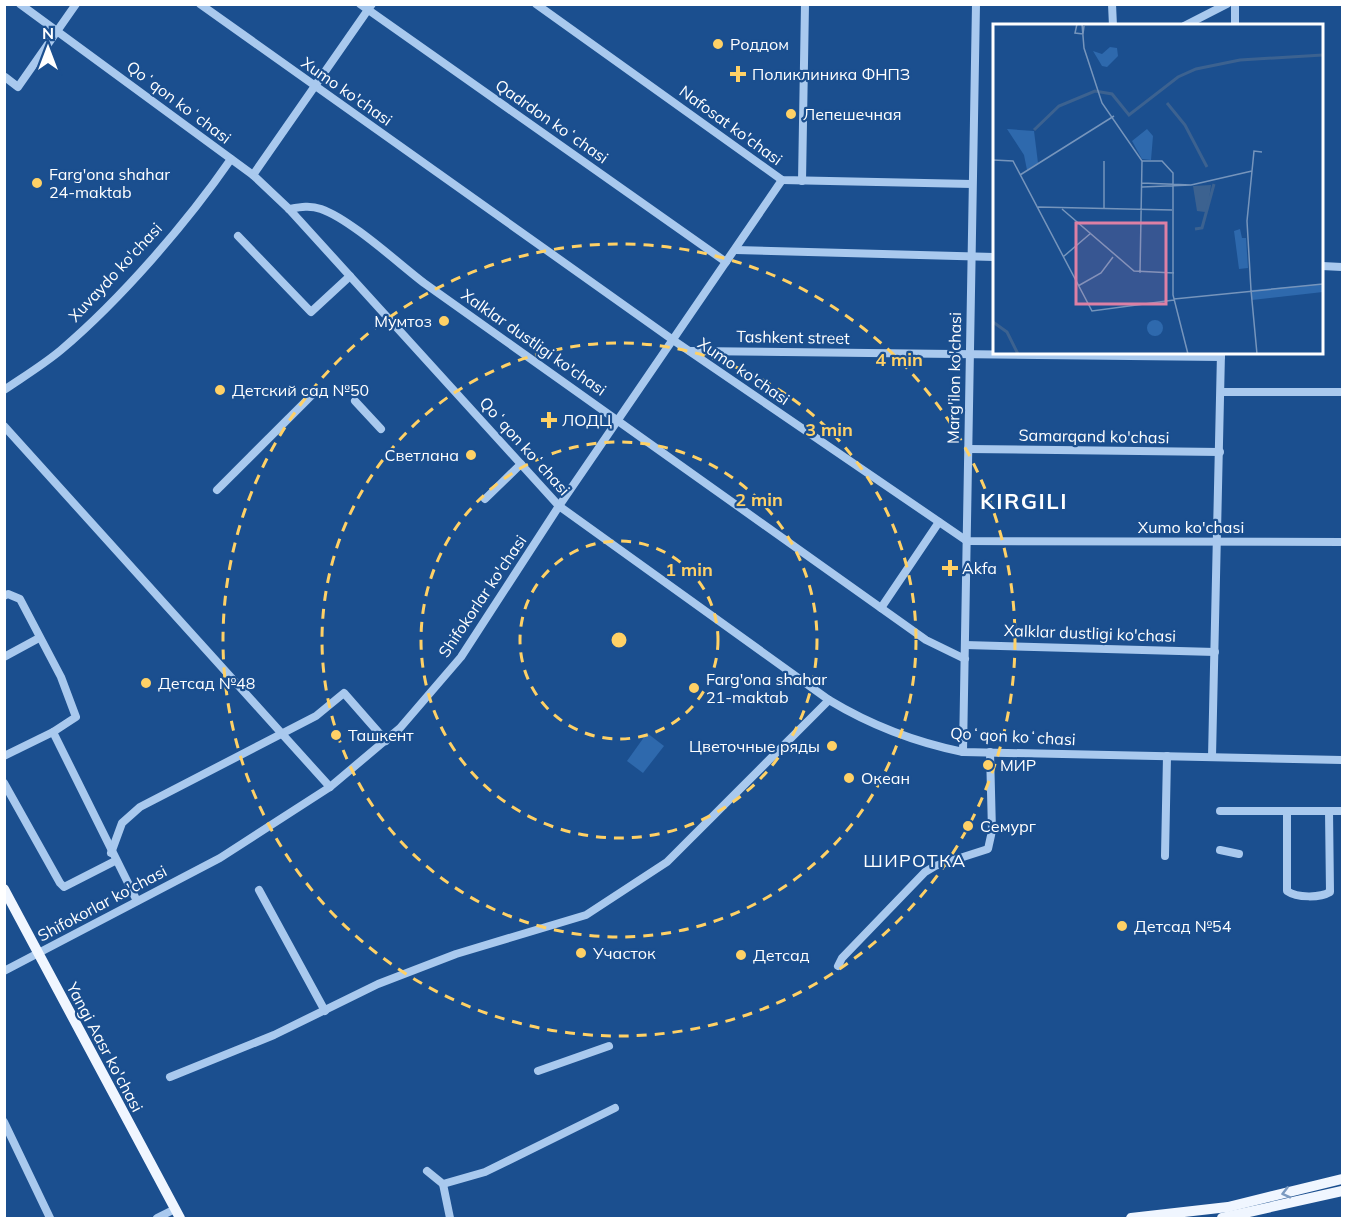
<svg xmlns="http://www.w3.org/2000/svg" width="1347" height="1223" font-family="Mulish,sans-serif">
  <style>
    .green { fill: #2e69ad }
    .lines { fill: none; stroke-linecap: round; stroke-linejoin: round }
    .minor { stroke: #a9c9ee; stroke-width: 8 }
    .major { stroke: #f0f6ff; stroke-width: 10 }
    .oneway { stroke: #7b9ac1 }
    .ring { fill: none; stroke: #ffd166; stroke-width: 3; stroke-dasharray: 10 8 }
    .poi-dot { fill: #ffd166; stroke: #1b4f8f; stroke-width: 2 }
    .labels { text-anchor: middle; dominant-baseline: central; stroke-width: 4.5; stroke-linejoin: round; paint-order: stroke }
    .poi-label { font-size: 16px; fill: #fff; stroke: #1b4f8f; text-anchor: start }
    .street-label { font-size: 16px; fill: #fff; stroke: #1b4f8f }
    .neighbourhood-label { font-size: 18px; letter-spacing: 1.5px; fill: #fff; stroke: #1b4f8f }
    .district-label { font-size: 22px; font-weight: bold; letter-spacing: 1.5px; fill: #fff; stroke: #1b4f8f }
    .inset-river { fill: none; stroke: #3c6290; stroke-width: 3 }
    .inset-road { fill: none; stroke: #7695bc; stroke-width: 1.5 }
    .view { fill: #dd80a5; fill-opacity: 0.15; stroke: #dd80a5; stroke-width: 3 }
    .inset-edge { fill: none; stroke: #fff; stroke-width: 3 }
    .centre { fill: #ffd166; stroke: #1b4f8f; stroke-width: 3 }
    .ring-label { font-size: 18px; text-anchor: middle; font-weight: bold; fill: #ffd166; stroke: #1b4f8f; stroke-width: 4.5; stroke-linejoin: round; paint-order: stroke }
  </style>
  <rect width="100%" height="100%" fill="#1b4f8f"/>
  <!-- green -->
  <path class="green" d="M 647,733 L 664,746 L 643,773 L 627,761 Z"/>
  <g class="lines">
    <!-- minor -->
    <g class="minor">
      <path d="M 20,4 L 253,175 L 289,209 L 559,506 L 829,700 C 872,726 914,742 963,752 L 1342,760"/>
      <path d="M 200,4 L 673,340 L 967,541 L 1342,542"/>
      <path d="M 360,4 L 726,262"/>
      <path d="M 536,4 L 782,180 L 972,184"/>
      <path d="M 1112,4 L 1113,26"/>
      <path d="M 1184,26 L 1227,4"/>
      <path d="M 1235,26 L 1235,4"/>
      <path d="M 5,77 L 18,87 L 76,4"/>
      <path d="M 253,175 L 372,4"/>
      <path d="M 802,181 L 805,4"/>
      <path d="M 289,209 C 300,207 310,205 321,209 C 350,219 398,263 424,283 L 926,640 L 965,659"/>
      <path d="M 238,236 L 311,312 L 350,276"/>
      <path d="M 736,250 L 994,257"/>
      <path d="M 1322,266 L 1342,267"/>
      <path d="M 690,351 L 1221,357"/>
      <path d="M 4,390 C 23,377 43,365 61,350 C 121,299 186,224 231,159"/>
      <path d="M 1221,392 L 1342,392"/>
      <path d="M 355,401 L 381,429"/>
      <path d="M 4,426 L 330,787"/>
      <path d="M 968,449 L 1220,452"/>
      <path d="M 217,490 L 313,394"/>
      <path d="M 485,499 L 521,464"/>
      <path d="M 4,596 L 8,594 L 20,599 L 61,677 L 76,717 L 53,732 L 137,901"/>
      <path d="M 881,608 L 939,522"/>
      <path d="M 965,645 L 1215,652"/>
      <path d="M 4,657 L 39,638"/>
      <path d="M 963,752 L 976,4"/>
      <path d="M 4,756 L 53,732"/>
      <path d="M 1212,757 L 1221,353"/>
      <path d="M 4,783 L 60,883 L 64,887 L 115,861"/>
      <path d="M 1220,811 L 1342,811"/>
      <path d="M 1287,811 L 1287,891 C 1297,898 1320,898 1330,892 L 1329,811"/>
      <path d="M 1220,850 L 1239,854"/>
      <path d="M 111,853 L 122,823 L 140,807 L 316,716 L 344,693 L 386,741"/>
      <path d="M 1165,856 L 1167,756"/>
      <path d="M 259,890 L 325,1011"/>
      <path d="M 838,966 L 842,958 L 925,872 L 935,866 L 988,849 L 992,831 L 990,752"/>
      <path d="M 4,971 L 220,858 L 330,787 L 400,728 L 461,657 L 559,506 L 782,180"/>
      <path d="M 538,1071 L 609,1046"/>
      <path d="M 170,1077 L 274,1035 L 378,984 L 456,954 L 586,915 L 667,862 L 829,700"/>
      <path d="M 4,1122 L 50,1218"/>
      <path d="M 427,1171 L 443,1184 L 485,1172 L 615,1108"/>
      <path d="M 443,1184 L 450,1218"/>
      <path d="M 157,1218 L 175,1209"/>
    </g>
    <!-- major -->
    <g class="major">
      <path d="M 4,889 L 180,1218"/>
      <path d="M 1131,1218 L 1228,1207 L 1342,1179"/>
      <path d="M 1222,1218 L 1342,1191"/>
    </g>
  </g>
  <!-- one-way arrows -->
  <defs><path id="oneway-chevron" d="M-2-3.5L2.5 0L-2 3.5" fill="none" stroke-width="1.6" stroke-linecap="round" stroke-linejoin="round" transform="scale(1.5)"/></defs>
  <use class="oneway" href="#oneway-chevron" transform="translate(1286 1193) rotate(166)"/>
  <!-- distance rings -->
  <g class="ring">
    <circle cx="619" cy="640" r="99"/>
    <circle cx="619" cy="640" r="198"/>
    <circle cx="619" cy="640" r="297"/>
    <circle cx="619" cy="640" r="396"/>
  </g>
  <!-- markers -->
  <g class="poi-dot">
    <circle cx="718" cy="44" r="6"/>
    <path d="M735 65h6v6h6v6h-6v6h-6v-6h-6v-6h6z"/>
    <circle cx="791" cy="114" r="6"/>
    <circle cx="37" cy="183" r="6"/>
    <circle cx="444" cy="321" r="6"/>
    <circle cx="220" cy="390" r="6"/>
    <path d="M546 411h6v6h6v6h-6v6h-6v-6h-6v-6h6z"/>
    <circle cx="471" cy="455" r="6"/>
    <path d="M947 559h6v6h6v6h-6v6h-6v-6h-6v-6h6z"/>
    <circle cx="146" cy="683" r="6"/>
    <circle cx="694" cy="688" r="6"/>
    <circle cx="336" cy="735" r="6"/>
    <circle cx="832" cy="746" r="6"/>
    <circle cx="988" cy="765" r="6"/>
    <circle cx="849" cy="778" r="6"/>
    <circle cx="968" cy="826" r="6"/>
    <circle cx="1122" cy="926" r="6"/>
    <circle cx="581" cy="953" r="6"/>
    <circle cx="741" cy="955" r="6"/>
  </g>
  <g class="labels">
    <!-- poi labels -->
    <g class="poi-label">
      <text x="730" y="44">Роддом</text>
      <text x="752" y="74">Поликлиника ФНПЗ</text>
      <text x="803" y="114">Лепешечная</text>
      <text x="49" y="174">Farg'ona shahar<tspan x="49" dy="18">24-maktab</tspan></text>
      <text x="432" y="321" text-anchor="end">Mумтоз</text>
      <text x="232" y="390">Детский сад №50</text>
      <text x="562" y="420">ЛОДЦ</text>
      <text x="459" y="455" text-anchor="end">Светлана</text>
      <text x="962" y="568">Akfa</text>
      <text x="706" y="679">Farg'ona shahar<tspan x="706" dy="18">21-maktab</tspan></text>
      <text x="158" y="683">Детсад №48</text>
      <text x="348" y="735">Ташкент</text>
      <text x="820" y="746" text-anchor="end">Цветочные ряды</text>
      <text x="1000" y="765">МИР</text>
      <text x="861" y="778">Океан</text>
      <text x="980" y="826">Семург</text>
      <text x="1134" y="926">Детсад №54</text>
      <text x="593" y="953">Участок</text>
      <text x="753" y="955">Детсад</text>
    </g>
    <!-- street labels -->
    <g class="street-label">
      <text transform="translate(347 91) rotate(35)">Xumo ko'chasi</text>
      <text transform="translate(179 102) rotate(37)">Qoʻqon koʻchasi</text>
      <text transform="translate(552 121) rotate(35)">Qadrdon koʻchasi</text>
      <text transform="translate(731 125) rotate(36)">Nafosat ko'chasi</text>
      <text transform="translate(115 272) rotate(-47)">Xuvaydo ko'chasi</text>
      <text transform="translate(793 337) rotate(1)">Tashkent street</text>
      <text transform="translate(534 342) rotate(35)">Xalklar dustligi ko'chasi</text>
      <text transform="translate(744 371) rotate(34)">Xumo ko'chasi</text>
      <text transform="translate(954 378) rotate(-89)">Marg'ilon ko'chasi</text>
      <text transform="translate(1094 436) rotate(1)">Samarqand ko'chasi</text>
      <text transform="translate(525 446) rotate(48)">Qoʻqon koʻchasi</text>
      <text x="1191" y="527">Xumo ko'chasi</text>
      <text transform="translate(482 596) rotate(-56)">Shifokorlar ko'chasi</text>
      <text transform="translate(1090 633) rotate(2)">Xalklar dustligi ko'chasi</text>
      <text transform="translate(1013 736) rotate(3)">Qoʻqon koʻchasi</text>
      <text transform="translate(102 903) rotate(-28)">Shifokorlar ko'chasi</text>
      <text transform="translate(105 1047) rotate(62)">Yangi Aasr ko'chasi</text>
    </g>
    <!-- neighbourhood labels -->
    <g class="neighbourhood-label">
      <text x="915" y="860">ШИРОТКА</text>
    </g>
    <!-- district labels -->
    <g class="district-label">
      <text x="1024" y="501">KIRGILI</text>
    </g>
  </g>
  <!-- overview -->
  <g transform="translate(993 24)">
    <rect width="330" height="330" fill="#1b4f8f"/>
    <path d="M 154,105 L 160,112 L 158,136 L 149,135 L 139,117 ZM154 304a8 8 0 1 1 16 0a8 8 0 1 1-16 0Z" fill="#2e69ad"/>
    <path d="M 117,23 L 124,24 L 125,32 L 114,43 L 109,42 L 100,27 L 109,30 ZM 14,105 L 41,107 L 45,139 L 34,146 L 31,131 Z" fill="#2e69ad"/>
    <path d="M 247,205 L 249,214 L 253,214 L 255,244 L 246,245 L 241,207 ZM 330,260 L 330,268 L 259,276 L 259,266 Z" fill="#2e69ad"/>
    <path d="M 218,161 L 215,184 L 212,188 L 204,187 L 200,162 Z" fill="#3c6290"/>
    <path class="inset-river" d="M 174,79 L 192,101 L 214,143M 41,106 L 66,82 L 102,67 L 119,70 L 136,91 L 185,53 L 203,45 L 247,36 L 330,31M 202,205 L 209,204 L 221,160M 0,298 L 14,308 L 25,330"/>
    <path class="inset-road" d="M 84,0 L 82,9 L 90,10 L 91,2M 89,0 L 91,24 L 109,79 L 149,137 L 169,137 L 180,149 L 180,271 L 195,330M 0,136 L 20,137 L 99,287 L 181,276M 27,151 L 121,92M 198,161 L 259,147M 149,163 L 198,161 L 149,159M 45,183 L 179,186M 69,185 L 141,247 L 181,249M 111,185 L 111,137M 70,233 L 98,209M 147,249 L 149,137M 85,262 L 108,249 L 120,233M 258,266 L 254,197 L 261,127 L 269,128M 258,266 L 264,330M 181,275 L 330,260"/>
    <path class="view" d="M 83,199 L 173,199 L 173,280 L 83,280 Z"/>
    <rect width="330" height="330" class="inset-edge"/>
  </g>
  <circle cx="619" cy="640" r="9" class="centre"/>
  <g class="ring-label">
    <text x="899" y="366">4 min</text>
    <text x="829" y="436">3 min</text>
    <text x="759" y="506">2 min</text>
    <text x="689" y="576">1 min</text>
  </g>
  <!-- border -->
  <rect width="1347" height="1223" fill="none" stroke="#ffffff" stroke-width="12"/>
  <!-- north arrow -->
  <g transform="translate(48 48)" stroke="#1b4f8f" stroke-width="4.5" paint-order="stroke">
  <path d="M0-4.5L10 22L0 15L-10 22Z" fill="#ffffff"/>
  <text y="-9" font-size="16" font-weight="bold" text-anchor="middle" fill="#ffffff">N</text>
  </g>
</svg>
